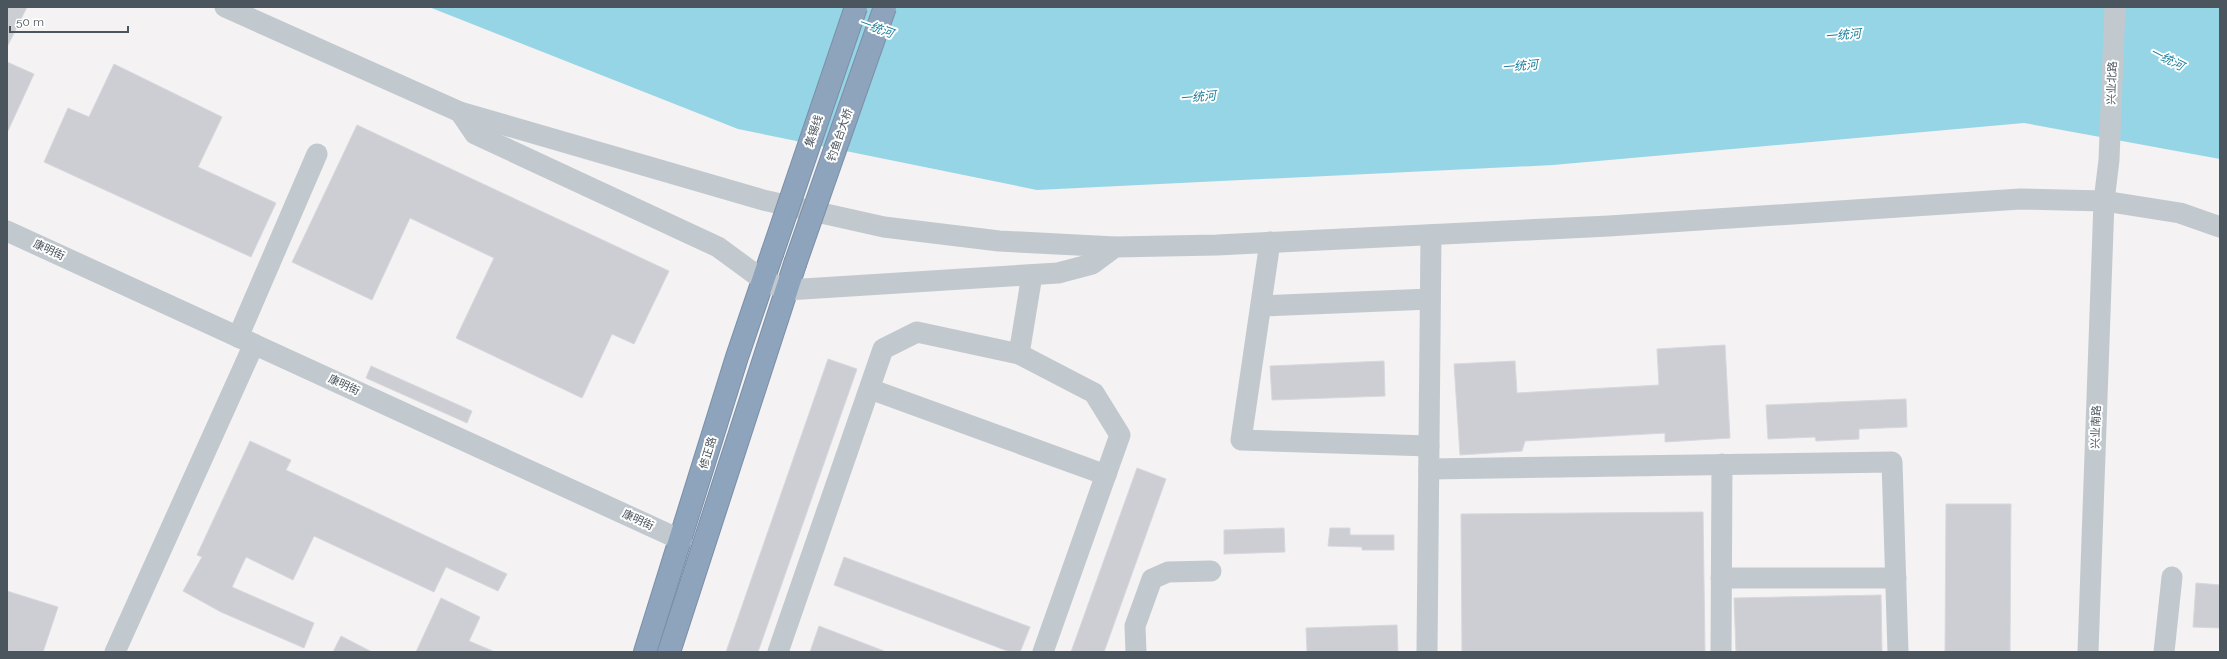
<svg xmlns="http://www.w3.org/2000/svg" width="2227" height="659" font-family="Raleway,'Noto Sans SC',sans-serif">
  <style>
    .water { fill: #96d5e6 }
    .building { fill: #ccced4; stroke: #d7d8dd }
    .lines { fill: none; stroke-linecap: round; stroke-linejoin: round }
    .highway-casing { stroke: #798fa8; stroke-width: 24 }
    .minor { stroke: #c1c9cf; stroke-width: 21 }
    .highway { stroke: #8ea4bc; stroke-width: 22 }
    .highway-bridge-casing { stroke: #798fa8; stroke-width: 24; stroke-linecap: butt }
    .highway-bridge { stroke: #8ea4bc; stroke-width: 22 }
    .labels { text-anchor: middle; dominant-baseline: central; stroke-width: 4; stroke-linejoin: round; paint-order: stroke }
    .street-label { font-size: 11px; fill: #4b555e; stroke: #fff }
    .water-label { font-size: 12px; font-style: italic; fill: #18809d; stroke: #fff }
  </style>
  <rect width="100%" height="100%" fill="#f4f2f2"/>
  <!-- water -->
  <path class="water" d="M 429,7 L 2220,7 L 2220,159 L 2024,123 L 1553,165 L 1037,190 L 738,129 Z"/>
  <!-- building -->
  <g class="building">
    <path d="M 7,7 L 27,7 L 7,47 Z"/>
    <path d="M 7,62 L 34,74 L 7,133 Z"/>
    <path d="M 114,64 L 222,117 L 198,167 L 276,203 L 251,257 L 44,162 L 68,108 L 89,117 Z"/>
    <path d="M 357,125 L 669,271 L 634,344 L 612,334 L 582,398 L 456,338 L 494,258 L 410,218 L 372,300 L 292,262 Z"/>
    <path d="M 1725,345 L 1730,438 L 1665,442 L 1665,433 L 1525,441 L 1522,451 L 1460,455 L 1454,364 L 1515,361 L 1517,393 L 1659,385 L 1657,349 Z"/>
    <path d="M 828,359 L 857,369 L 758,652 L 726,652 Z"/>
    <path d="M 1384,361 L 1385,396 L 1272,400 L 1270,366 Z"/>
    <path d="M 371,366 L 472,411 L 467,423 L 366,378 Z"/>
    <path d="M 1906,399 L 1907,427 L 1859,429 L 1859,439 L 1816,441 L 1815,437 L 1768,439 L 1766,405 Z"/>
    <path d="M 250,441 L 291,460 L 286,470 L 507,574 L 498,591 L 446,567 L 434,592 L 314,536 L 293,580 L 246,557 L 232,587 L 314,623 L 304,648 L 221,612 L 183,591 L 202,557 L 197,555 Z"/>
    <path d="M 1137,468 L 1166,479 L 1104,652 L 1071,652 Z"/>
    <path d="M 1946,504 L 2011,504 L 2010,652 L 1945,652 Z"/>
    <path d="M 1703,512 L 1705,652 L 1462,652 L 1461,514 Z"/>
    <path d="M 1284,528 L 1285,552 L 1224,554 L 1224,530 Z"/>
    <path d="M 1330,528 L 1350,528 L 1350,535 L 1394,535 L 1394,550 L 1362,550 L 1362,547 L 1328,546 Z"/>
    <path d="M 844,557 L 1030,627 L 1020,652 L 1010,652 L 834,585 Z"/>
    <path d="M 2196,583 L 2220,585 L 2220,628 L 2193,627 Z"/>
    <path d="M 7,591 L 58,607 L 43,652 L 7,652 Z"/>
    <path d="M 1881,595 L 1882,652 L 1736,652 L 1734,598 Z"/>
    <path d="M 441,598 L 480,617 L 469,641 L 495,652 L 416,652 Z"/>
    <path d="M 1397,625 L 1398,652 L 1307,652 L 1306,628 Z"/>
    <path d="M 819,626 L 884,651 L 884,652 L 810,652 Z"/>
    <path d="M 341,636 L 372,652 L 333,652 Z"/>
  </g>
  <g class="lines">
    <!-- highway casing -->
    <g class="highway-casing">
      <g id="highway">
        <path d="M 645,652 L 737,357 L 772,254"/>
        <path d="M 669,652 L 795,264"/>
      </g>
    </g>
    <!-- minor -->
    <g class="minor">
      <path d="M 225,7 L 460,112 L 763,200 L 884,227 L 999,241 L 1115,247"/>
      <path d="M 460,112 L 475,134 L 718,247 L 763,280 L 787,290 L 1058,273 L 1092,264 L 1115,247 L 1217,245 L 1609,226 L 2020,199 L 2104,201 L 2180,213 L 2220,227"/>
      <path d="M 7,231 L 681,540"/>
      <path d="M 1270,242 L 1241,440 L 1429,446"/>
      <path d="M 1261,306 L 1430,299"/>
      <path d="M 238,337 L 317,154"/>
      <path d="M 1019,354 L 1094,393 L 1120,435 L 1043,652"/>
      <path d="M 870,389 L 1106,475"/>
      <path d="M 1429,469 L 1892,462 L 1898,652"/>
      <path d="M 1721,578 L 1896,578"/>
      <path d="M 115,652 L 254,344"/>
      <path d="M 778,652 L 883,349 L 917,332 L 1019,354 L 1032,275"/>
      <path d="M 1136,652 L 1135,626 L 1152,579 L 1168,572 L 1211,571"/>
      <path d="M 1427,652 L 1431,235"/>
      <path d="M 1721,652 L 1722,464"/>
      <path d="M 2088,652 L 2104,201 L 2109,160 L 2115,7"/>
      <path d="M 2164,652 L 2172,577"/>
    </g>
    <!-- highway -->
    <use href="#highway" class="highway"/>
    <!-- highway-bridge casing -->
    <g class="highway-bridge-casing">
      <g id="highway-bridge">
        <path d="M 772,254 L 856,7"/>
        <path d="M 795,264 L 885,7"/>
      </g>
    </g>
    <!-- highway-bridge -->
    <use href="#highway-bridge" class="highway-bridge"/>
  </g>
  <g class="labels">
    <!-- street labels -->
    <g class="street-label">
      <text transform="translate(2112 83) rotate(-88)">兴业北路</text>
      <text transform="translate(814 131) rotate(-71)">集锡线</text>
      <text transform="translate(840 135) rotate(-71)">钓鱼台大桥</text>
      <text transform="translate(49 250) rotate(25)">康明街</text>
      <text transform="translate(344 385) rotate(25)">康明街</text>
      <text transform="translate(2096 427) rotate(-88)">兴业南路</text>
      <text transform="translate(708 453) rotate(-73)">修正路</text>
      <text transform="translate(638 520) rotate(25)">康明街</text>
    </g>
    <!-- water labels -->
    <g class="water-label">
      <text transform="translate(876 28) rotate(20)">一统河</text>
      <text transform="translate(1843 35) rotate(-5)">一统河</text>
      <text transform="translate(2167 59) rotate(27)">一统河</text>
      <text transform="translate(1520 66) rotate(-5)">一统河</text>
      <text transform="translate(1198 97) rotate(-5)">一统河</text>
    </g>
  </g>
  <!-- border -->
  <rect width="2227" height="659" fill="none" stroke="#4b555e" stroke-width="16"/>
  <!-- scale -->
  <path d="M10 26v6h118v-6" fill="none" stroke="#4b555e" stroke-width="2"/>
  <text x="16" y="26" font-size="12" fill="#4b555e" stroke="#ffffff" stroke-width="3" paint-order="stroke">50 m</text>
</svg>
